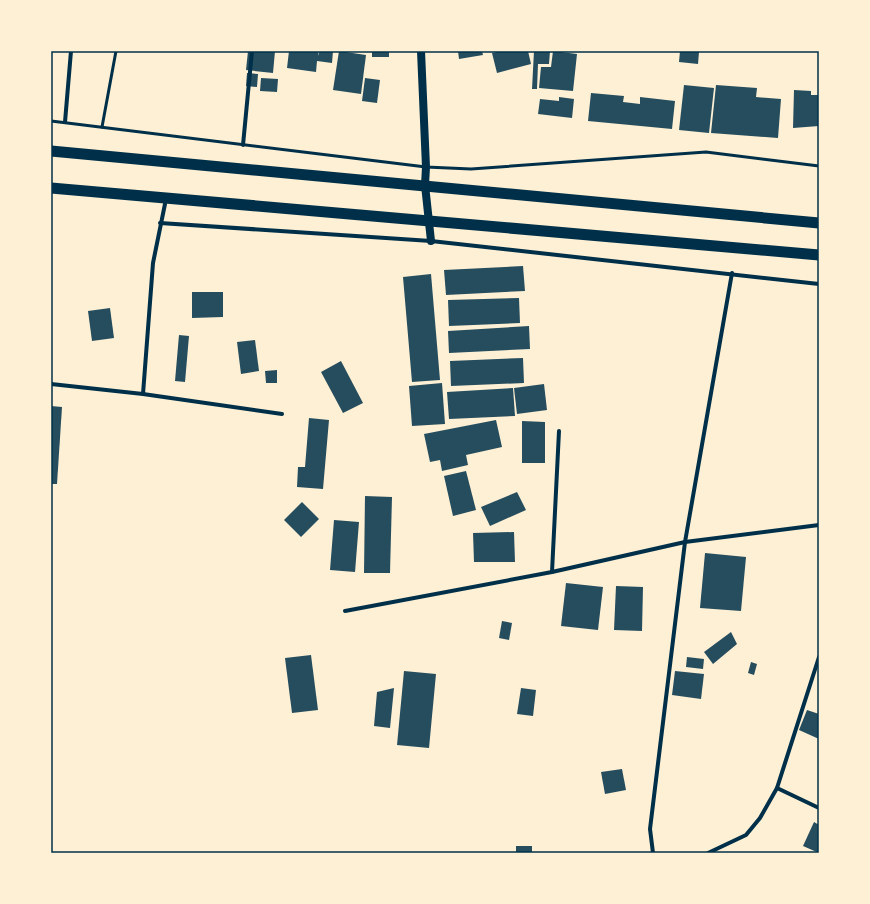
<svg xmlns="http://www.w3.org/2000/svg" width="870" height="904" font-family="Montserrat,sans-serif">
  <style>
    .building { fill: #264d5e }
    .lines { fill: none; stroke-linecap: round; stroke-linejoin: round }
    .service { stroke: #003049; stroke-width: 3 }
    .minor { stroke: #003049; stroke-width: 4 }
    .secondary { stroke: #003049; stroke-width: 8 }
    .trunk { stroke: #003049; stroke-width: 11 }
    .neatline { fill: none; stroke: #003049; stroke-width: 1.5 }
  </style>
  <rect width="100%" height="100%" fill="#fdf0d5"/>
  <!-- building -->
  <g class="building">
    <path d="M 248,51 L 275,51 L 273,73 L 246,70 Z"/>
    <path d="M 289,51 L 318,51 L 318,56 L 319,51 L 333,51 L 332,63 L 317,61 L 316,72 L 287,68 Z"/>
    <path d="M 339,51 L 366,55 L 361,94 L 333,90 Z"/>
    <rect x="372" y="51" width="17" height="6"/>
    <path d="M 458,51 L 482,51 L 483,55 L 459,59 Z"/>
    <path d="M 501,51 L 528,51 L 531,64 L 497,73 L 492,53 Z"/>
    <path d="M 534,51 L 550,51 L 549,64 L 538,64 L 537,89 L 532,89 Z"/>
    <path d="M 553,51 L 577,54 L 573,91 L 539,88 L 541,67 L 551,67 Z"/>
    <path d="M 680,51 L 699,52 L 698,64 L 679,62 Z"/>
    <path d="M 247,73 L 258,74 L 257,87 L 246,86 Z"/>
    <path d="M 261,78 L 278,79 L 277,92 L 260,91 Z"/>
    <path d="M 365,78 L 380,80 L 377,103 L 362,101 Z"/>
    <path d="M 684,85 L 714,88 L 709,133 L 679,130 Z"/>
    <path d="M 716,85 L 757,88 L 756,97 L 781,99 L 778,138 L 711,133 Z"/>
    <path d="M 794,90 L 811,91 L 811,95 L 819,95 L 819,126 L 793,128 Z"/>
    <path d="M 591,93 L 624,96 L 623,102 L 640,104 L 640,97 L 675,101 L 672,129 L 588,121 Z"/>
    <path d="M 559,97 L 574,99 L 572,118 L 538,114 L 540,99 L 559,101 Z"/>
    <path d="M 523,266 L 525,291 L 446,295 L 444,270 Z"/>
    <path d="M 431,274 L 440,380 L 412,382 L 403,277 Z"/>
    <path d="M 192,292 L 223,292 L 223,317 L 192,318 Z"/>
    <path d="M 519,298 L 520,323 L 449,326 L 448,300 Z"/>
    <path d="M 110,308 L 114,338 L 92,341 L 88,311 Z"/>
    <path d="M 529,326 L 530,349 L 449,353 L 448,331 Z"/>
    <path d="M 179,335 L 189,336 L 185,382 L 175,381 Z"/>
    <path d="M 255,340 L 259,371 L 241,374 L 237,342 Z"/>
    <path d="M 523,358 L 524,383 L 451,386 L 450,361 Z"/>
    <path d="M 341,361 L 363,403 L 343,413 L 321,372 Z"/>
    <path d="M 277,370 L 277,383 L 266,383 L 265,371 Z"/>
    <path d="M 442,383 L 445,424 L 412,426 L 409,386 Z"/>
    <path d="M 544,384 L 547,410 L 517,414 L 514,388 Z"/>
    <path d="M 513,388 L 515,416 L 449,419 L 447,392 Z"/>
    <path d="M 51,406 L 62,407 L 57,484 L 51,484 Z"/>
    <path d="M 309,418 L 329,420 L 323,489 L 297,487 L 298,467 L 305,467 Z"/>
    <path d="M 496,420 L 502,447 L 466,455 L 468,465 L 442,471 L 440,460 L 430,462 L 424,434 Z"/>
    <path d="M 522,421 L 545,422 L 545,463 L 522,463 Z"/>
    <path d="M 466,471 L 476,510 L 453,516 L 444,476 Z"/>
    <path d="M 517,492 L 526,510 L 490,526 L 481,507 Z"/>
    <path d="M 365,496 L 392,497 L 390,573 L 364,573 Z"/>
    <path d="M 302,502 L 319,519 L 301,537 L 284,520 Z"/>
    <path d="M 334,520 L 359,522 L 355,572 L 330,570 Z"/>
    <path d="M 514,532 L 515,562 L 474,562 L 473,533 Z"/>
    <path d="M 705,553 L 746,557 L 741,611 L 700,608 Z"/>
    <path d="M 566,583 L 603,587 L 598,630 L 561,626 Z"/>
    <path d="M 616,586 L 643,587 L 642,631 L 614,630 Z"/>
    <path d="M 502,621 L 512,623 L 509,640 L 499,638 Z"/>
    <path d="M 731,632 L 737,644 L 713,664 L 704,652 Z"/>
    <path d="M 311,655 L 318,710 L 292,713 L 285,658 Z"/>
    <path d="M 687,657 L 704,659 L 703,669 L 686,667 Z"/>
    <path d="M 751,662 L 757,664 L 754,675 L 748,673 Z"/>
    <path d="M 404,671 L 436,674 L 429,748 L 397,745 Z"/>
    <path d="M 675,671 L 704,674 L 701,699 L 672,695 Z"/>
    <path d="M 394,688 L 390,728 L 374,726 L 377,692 Z"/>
    <path d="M 521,688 L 536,690 L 533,716 L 517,714 Z"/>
    <path d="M 807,710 L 819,714 L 819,739 L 799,730 Z"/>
    <path d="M 622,769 L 626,790 L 605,794 L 601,772 Z"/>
    <path d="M 814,822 L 819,825 L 819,853 L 803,846 Z"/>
    <rect x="516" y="846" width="16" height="7"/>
  </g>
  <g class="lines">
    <!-- service -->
    <g class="service">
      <path d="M 51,121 L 426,167 L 471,169 L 706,152 L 819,166"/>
      <path d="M 102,127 L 116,51"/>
    </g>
    <!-- minor -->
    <g class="minor">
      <path d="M 65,122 L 71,51"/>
      <path d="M 243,145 L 252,51"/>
      <path d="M 160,223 L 431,241 L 819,284"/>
      <path d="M 51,384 L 143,394 L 282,414"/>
      <path d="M 143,394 L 153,263 L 166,199"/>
      <path d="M 552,572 L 559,431"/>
      <path d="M 345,611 L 552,572 L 685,542 L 819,525"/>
      <path d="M 777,788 L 819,808"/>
      <path d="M 653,853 L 650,829 L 685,542 L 732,273"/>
      <path d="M 708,853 L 746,835 L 760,818 L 777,788 L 819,657"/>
    </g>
    <!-- secondary -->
    <path class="secondary" d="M 421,51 L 426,167 L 425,185 L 431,241"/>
    <!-- trunk -->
    <g class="trunk">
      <path d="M 51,151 L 819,223"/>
      <path d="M 51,188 L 819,255"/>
    </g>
  </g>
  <!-- border -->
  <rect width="870" height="904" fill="none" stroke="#fdf0d5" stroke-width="104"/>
  <rect x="52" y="52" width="766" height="800" class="neatline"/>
</svg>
